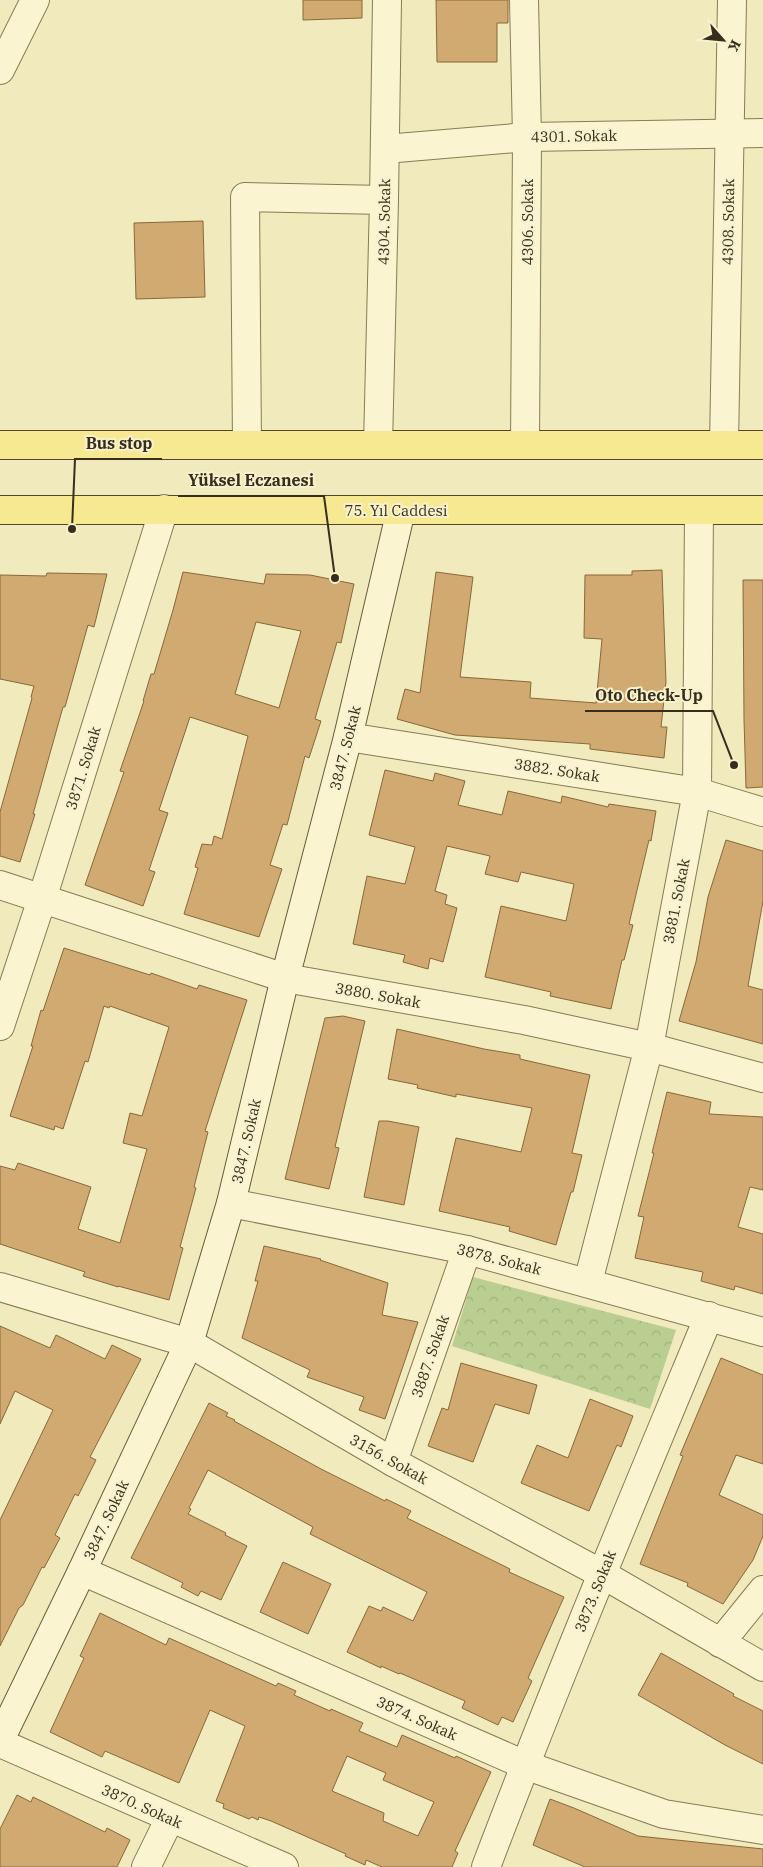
<svg xmlns="http://www.w3.org/2000/svg" width="763" height="1867" font-family="'IBM Plex Serif',serif">
  <style>
    .forest { fill: url(#forest-crowns) }
    .building { fill: #d0aa71; stroke: #88683a; fill-rule: evenodd }
    .lines { fill: none; stroke-linecap: round; stroke-linejoin: round }
    .street-casing { stroke: #887a55; stroke-width: 30 }
    .secondary-casing { stroke: #6a5a39; stroke-width: 30 }
    .primary-casing { stroke: #55462a; stroke-width: 30 }
    .street { stroke: #faf5d0; stroke-width: 28 }
    .secondary { stroke: #faf5d0; stroke-width: 28 }
    .primary { stroke: #f6e992; stroke-width: 28 }
    .labels { text-anchor: middle; dominant-baseline: central; stroke-width: 4; stroke-linejoin: round; paint-order: stroke }
    .street-label { font-size: 15px; fill: #372d1b; stroke: #f7f2cd }
    .leader { fill: none; stroke: #372d1b; stroke-width: 2 }
    .callout-dot { fill: #372d1b; stroke: #f7f2cd; stroke-width: 2 }
    .callout-label { font-size: 16px; text-anchor: middle; font-weight: bold; fill: #372d1b; stroke: #f7f2cd; stroke-width: 4; stroke-linejoin: round; paint-order: stroke }
  </style>
  <defs>
    <pattern id="forest-crowns" width="20" height="18" patternUnits="userSpaceOnUse" patternTransform="scale(1.25)"><rect width="20" height="18" fill="#bbce91"/><path d="M2 6a3 3 0 1 1 6 0M12 15a3 3 0 1 1 6 0" fill="none" stroke="#a1b17c"/></pattern>
  </defs>
  <rect width="100%" height="100%" fill="#f0eabd"/>
  <!-- forest -->
  <path class="forest" d="M 473,1277 L 676,1330 L 650,1409 L 452,1346 Z"/>
  <!-- building -->
  <g class="building">
    <path d="M 303,0 L 362,0 L 362,18 L 303,20 Z"/>
    <path d="M 436,0 L 508,0 L 508,23 L 497,23 L 497,62 L 437,62 Z"/>
    <path d="M 203,221 L 205,297 L 136,299 L 134,223 Z"/>
    <path d="M 662,570 L 666,682 L 661,727 L 667,727 L 664,758 L 590,749 L 590,744 L 455,735 L 397,719 L 405,689 L 420,693 L 436,572 L 473,577 L 460,677 L 531,682 L 530,698 L 596,703 L 602,639 L 584,638 L 585,575 L 632,575 L 632,571 Z"/>
    <path d="M 183,572 L 264,584 L 266,574 L 310,575 L 354,584 L 341,643 L 337,642 L 315,719 L 321,721 L 309,758 L 305,756 L 287,825 L 283,824 L 270,865 L 282,869 L 259,937 L 184,914 L 198,868 L 195,867 L 202,844 L 212,845 L 214,836 L 222,839 L 248,736 L 190,717 L 159,810 L 168,813 L 149,870 L 155,872 L 143,906 L 85,885 L 124,772 L 120,771 L 144,701 L 143,701 L 151,674 L 154,674 L 173,610 ZM 256,622 L 301,631 L 279,708 L 235,694 Z"/>
    <path d="M 47,573 L 107,574 L 94,627 L 88,625 L 65,707 L 63,707 L 33,814 L 35,814 L 20,862 L 0,856 L 0,812 L 32,698 L 31,697 L 34,686 L 0,679 L 0,575 L 46,576 Z"/>
    <path d="M 743,580 L 763,580 L 763,787 L 746,788 L 744,719 Z"/>
    <path d="M 385,770 L 433,781 L 435,773 L 465,781 L 458,805 L 502,815 L 508,791 L 561,803 L 562,796 L 608,807 L 609,804 L 656,811 L 651,841 L 649,840 L 629,924 L 633,925 L 624,960 L 622,960 L 611,1009 L 550,996 L 551,992 L 485,977 L 501,906 L 566,921 L 574,884 L 521,872 L 518,882 L 485,874 L 490,856 L 447,846 L 435,891 L 447,895 L 445,904 L 457,908 L 443,962 L 430,958 L 428,969 L 403,962 L 405,955 L 353,944 L 367,876 L 405,884 L 415,847 L 369,835 Z"/>
    <path d="M 726,840 L 763,851 L 763,901 L 748,986 L 763,990 L 763,1044 L 679,1021 L 696,962 L 708,897 Z"/>
    <path d="M 64,948 L 150,975 L 151,973 L 197,989 L 199,985 L 247,1000 L 205,1131 L 208,1132 L 194,1187 L 196,1188 L 180,1247 L 183,1248 L 169,1300 L 118,1286 L 118,1287 L 83,1276 L 85,1272 L 0,1244 L 0,1166 L 15,1170 L 18,1163 L 91,1187 L 78,1229 L 120,1243 L 147,1149 L 123,1143 L 130,1113 L 142,1116 L 169,1027 L 110,1006 L 109,1008 L 104,1006 L 88,1062 L 85,1061 L 63,1129 L 55,1126 L 54,1130 L 10,1116 L 33,1046 L 31,1046 L 41,1010 L 43,1011 Z"/>
    <path d="M 343,1016 L 365,1021 L 335,1147 L 339,1148 L 329,1189 L 285,1179 L 325,1018 Z"/>
    <path d="M 397,1029 L 484,1049 L 520,1055 L 520,1059 L 590,1075 L 572,1153 L 582,1155 L 573,1192 L 571,1192 L 556,1245 L 509,1231 L 510,1227 L 439,1211 L 456,1138 L 521,1152 L 532,1108 L 456,1094 L 456,1097 L 417,1088 L 418,1085 L 388,1079 Z"/>
    <path d="M 667,1092 L 711,1102 L 709,1114 L 763,1117 L 763,1190 L 750,1187 L 738,1227 L 763,1234 L 763,1294 L 735,1286 L 734,1290 L 701,1281 L 703,1272 L 635,1258 L 644,1217 L 638,1216 L 654,1153 L 652,1153 Z"/>
    <path d="M 379,1121 L 388,1121 L 419,1127 L 404,1205 L 364,1197 Z"/>
    <path d="M 264,1246 L 321,1259 L 320,1260 L 388,1283 L 382,1315 L 418,1322 L 385,1419 L 359,1410 L 364,1397 L 307,1377 L 310,1370 L 242,1338 L 258,1281 L 255,1281 Z"/>
    <path d="M 0,1326 L 50,1348 L 56,1335 L 105,1359 L 112,1345 L 141,1359 L 90,1457 L 96,1460 L 78,1496 L 75,1494 L 55,1535 L 60,1538 L 44,1568 L 42,1567 L 23,1605 L 19,1608 L 0,1646 L 0,1520 L 53,1410 L 15,1391 L 0,1424 Z"/>
    <path d="M 721,1358 L 763,1375 L 763,1464 L 736,1455 L 719,1495 L 763,1515 L 763,1536 L 753,1560 L 723,1604 L 687,1586 L 688,1583 L 640,1564 L 683,1456 L 680,1455 Z"/>
    <path d="M 461,1363 L 537,1385 L 529,1414 L 495,1404 L 473,1462 L 428,1446 L 442,1408 L 448,1410 Z"/>
    <path d="M 590,1399 L 633,1416 L 621,1447 L 617,1445 L 589,1511 L 521,1483 L 537,1445 L 568,1458 Z"/>
    <path d="M 209,1403 L 228,1413 L 226,1416 L 235,1420 L 234,1421 L 321,1469 L 385,1501 L 386,1499 L 411,1511 L 407,1518 L 510,1569 L 509,1572 L 564,1597 L 528,1678 L 532,1681 L 513,1722 L 502,1717 L 498,1725 L 462,1708 L 465,1701 L 400,1673 L 399,1674 L 381,1666 L 381,1668 L 347,1652 L 369,1606 L 381,1611 L 383,1607 L 413,1621 L 427,1592 L 310,1534 L 313,1527 L 208,1470 L 189,1508 L 191,1509 L 188,1514 L 226,1533 L 225,1535 L 247,1546 L 221,1600 L 201,1591 L 198,1596 L 181,1587 L 183,1583 L 131,1558 Z"/>
    <path d="M 283,1562 L 331,1584 L 308,1634 L 260,1612 Z"/>
    <path d="M 100,1613 L 166,1645 L 169,1638 L 276,1686 L 278,1683 L 296,1691 L 294,1695 L 330,1711 L 331,1709 L 363,1723 L 359,1731 L 397,1747 L 402,1735 L 455,1758 L 456,1756 L 491,1772 L 455,1851 L 458,1853 L 452,1867 L 382,1867 L 366,1860 L 365,1865 L 345,1856 L 346,1854 L 271,1821 L 259,1817 L 258,1820 L 252,1817 L 249,1819 L 223,1808 L 224,1804 L 216,1801 L 245,1726 L 210,1710 L 179,1783 L 105,1751 L 102,1757 L 50,1732 L 84,1658 L 80,1656 ZM 347,1756 L 386,1773 L 383,1780 L 434,1802 L 418,1836 L 383,1821 L 384,1813 L 332,1791 Z"/>
    <path d="M 661,1653 L 734,1694 L 733,1696 L 763,1711 L 763,1764 L 725,1745 L 638,1695 Z"/>
    <path d="M 17,1795 L 31,1802 L 33,1797 L 105,1832 L 107,1828 L 130,1840 L 117,1867 L 0,1867 L 0,1829 Z"/>
    <path d="M 550,1799 L 574,1808 L 638,1836 L 763,1849 L 763,1867 L 585,1867 L 533,1845 Z"/>
  </g>
  <g class="lines">
    <!-- street casing -->
    <g class="street-casing">
      <g id="street">
        <path d="M 524,0 L 527,137 L 525,445"/>
        <path d="M 0,70 L 35,0"/>
        <path d="M 385,149 L 527,137 L 763,133"/>
        <path d="M 247,445 L 245,197 L 384,200"/>
        <path d="M 378,445 L 384,200 L 387,0"/>
        <path d="M 724,445 L 732,0"/>
        <path d="M 348,737 L 697,792 L 763,812"/>
        <path d="M 0,885 L 285,978 L 524,1020 L 649,1047 L 763,1078"/>
        <path d="M 0,1026 L 42,899 L 164,509"/>
        <path d="M 231,1203 L 467,1250 L 763,1332"/>
        <path d="M 588,1282 L 649,1047 L 697,792 L 699,510"/>
        <path d="M 0,1287 L 189,1343 L 393,1462 L 602,1574 L 763,1667"/>
        <path d="M 393,1462 L 467,1250"/>
        <path d="M 82,1571 L 525,1765 L 664,1814 L 763,1830"/>
        <path d="M 720,1643 L 763,1590"/>
        <path d="M 0,1743 L 284,1867"/>
        <path d="M 146,1867 L 170,1818"/>
        <path d="M 486,1867 C 556,1682 633,1499 709,1316"/>
      </g>
    </g>
    <!-- secondary casing -->
    <g class="secondary-casing">
      <path id="secondary" d="M 0,1740 L 82,1571 L 189,1343 L 231,1203 L 285,978 L 348,737 L 401,510"/>
    </g>
    <!-- primary casing -->
    <g class="primary-casing">
      <g id="primary">
        <path d="M 0,445 L 763,445"/>
        <path d="M 0,510 L 763,510"/>
      </g>
    </g>
    <!-- street -->
    <use href="#street" class="street"/>
    <!-- secondary -->
    <use href="#secondary" class="secondary"/>
    <!-- primary -->
    <use href="#primary" class="primary"/>
  </g>
  <g class="labels">
    <!-- street labels -->
    <g class="street-label">
      <text transform="translate(574 136) rotate(-1)">4301. Sokak</text>
      <text transform="translate(384 222) rotate(-89)">4304. Sokak</text>
      <text transform="translate(527 222) rotate(-90)">4306. Sokak</text>
      <text transform="translate(728 222) rotate(-89)">4308. Sokak</text>
      <text x="396" y="510">75. Yıl Caddesi</text>
      <text transform="translate(345 748) rotate(-76)">3847. Sokak</text>
      <text transform="translate(83 768) rotate(-73)">3871. Sokak</text>
      <text transform="translate(557 770) rotate(9)">3882. Sokak</text>
      <text transform="translate(676 901) rotate(-79)">3881. Sokak</text>
      <text transform="translate(378 995) rotate(10)">3880. Sokak</text>
      <text transform="translate(246 1141) rotate(-77)">3847. Sokak</text>
      <text transform="translate(499 1259) rotate(14)">3878. Sokak</text>
      <text transform="translate(430 1356) rotate(-71)">3887. Sokak</text>
      <text transform="translate(389 1459) rotate(29)">3156. Sokak</text>
      <text transform="translate(106 1520) rotate(-65)">3847. Sokak</text>
      <text transform="translate(595 1591) rotate(-68)">3873. Sokak</text>
      <text transform="translate(417 1718) rotate(24)">3874. Sokak</text>
      <text transform="translate(142 1806) rotate(24)">3870. Sokak</text>
    </g>
  </g>
  <!-- callouts -->
  <path class="leader" d="M72 529L75 459H162M335 578L324 496H178M734 765L713 711H585"/>
  <g class="callout-dot">
    <circle cx="72" cy="529" r="5"/>
    <circle cx="335" cy="578" r="5"/>
    <circle cx="734" cy="765" r="5"/>
  </g>
  <g class="callout-label">
    <text x="119" y="449">Bus stop</text>
    <text x="251" y="486">Yüksel Eczanesi</text>
    <text x="649" y="701">Oto Check-Up</text>
  </g>
  <!-- north arrow -->
  <g transform="translate(723 40) rotate(117)" stroke="#f7f2cd" stroke-width="4" paint-order="stroke">
  <path d="M0-4L9 19L0 12L-9 19Z" fill="#372d1b"/>
  <text y="-8" font-size="14" font-weight="bold" text-anchor="middle" fill="#372d1b">K</text>
  </g>
</svg>
